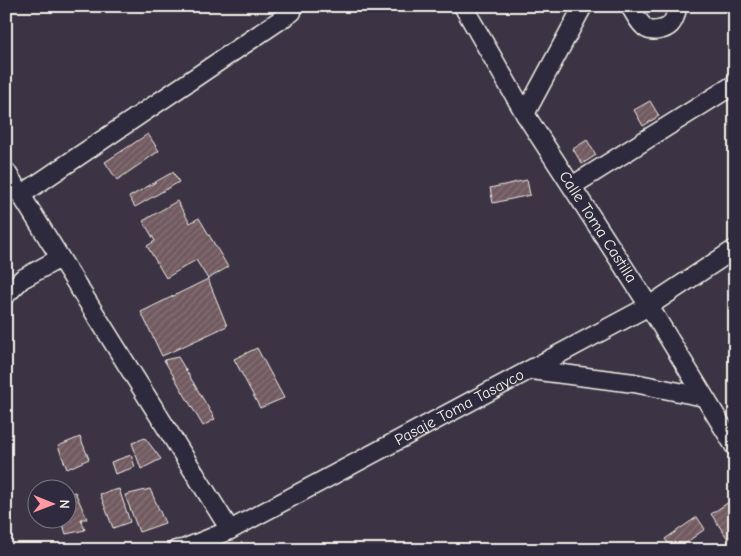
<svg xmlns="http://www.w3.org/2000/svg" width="741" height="556" font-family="'Comic Neue',sans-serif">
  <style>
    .building { fill: url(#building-hatch); stroke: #f4f1e8 }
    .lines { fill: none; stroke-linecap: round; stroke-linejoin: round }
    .minor-casing { stroke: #f4f1e8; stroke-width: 21 }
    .minor { stroke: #2f2a3d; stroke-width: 18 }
    .labels { text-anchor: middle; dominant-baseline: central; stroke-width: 4.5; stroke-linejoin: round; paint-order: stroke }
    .street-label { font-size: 16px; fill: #f4f1e8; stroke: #2f2a3d }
  </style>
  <defs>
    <pattern id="building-hatch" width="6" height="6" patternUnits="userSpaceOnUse" patternTransform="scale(1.25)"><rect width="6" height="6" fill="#715a61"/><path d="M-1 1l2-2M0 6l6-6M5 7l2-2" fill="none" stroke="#867278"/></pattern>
  </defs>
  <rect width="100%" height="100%" fill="#3c3444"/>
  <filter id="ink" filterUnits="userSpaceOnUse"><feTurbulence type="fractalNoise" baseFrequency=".02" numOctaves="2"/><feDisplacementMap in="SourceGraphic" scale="10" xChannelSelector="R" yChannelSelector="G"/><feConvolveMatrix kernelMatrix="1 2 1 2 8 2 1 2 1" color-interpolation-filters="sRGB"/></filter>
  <g filter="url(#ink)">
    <!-- building -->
    <g class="building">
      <path d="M 650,101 L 659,116 L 643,126 L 634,110 Z"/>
      <path d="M 148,134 L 159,151 L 117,180 L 105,162 Z"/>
      <path d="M 587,140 L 596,155 L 582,164 L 573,149 Z"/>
      <path d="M 173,172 L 179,182 L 135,207 L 129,197 Z"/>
      <path d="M 527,180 L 530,195 L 493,203 L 490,188 Z"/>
      <path d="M 177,201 L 190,223 L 199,218 L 228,267 L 208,279 L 196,260 L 166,278 L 147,246 L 155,241 L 143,221 Z"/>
      <path d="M 208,279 L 227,326 L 162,356 L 141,312 Z"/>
      <path d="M 257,348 L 284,398 L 260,408 L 234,359 Z"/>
      <path d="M 178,357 L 215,419 L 203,426 L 164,360 Z"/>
      <path d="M 80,437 L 89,459 L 67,469 L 58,446 Z"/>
      <path d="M 145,438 L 161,459 L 141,469 L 132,443 Z"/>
      <path d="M 131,455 L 135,467 L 115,474 L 111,462 Z"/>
      <path d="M 119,489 L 130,522 L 113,528 L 100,494 Z"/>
      <path d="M 150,489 L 165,523 L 139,532 L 125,495 Z"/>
      <path d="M 75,492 L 87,519 L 81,519 L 85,530 L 66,534 L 61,518 L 68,518 L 68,494 Z"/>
      <path d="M 735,498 L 735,534 L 728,539 L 711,514 Z"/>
      <path d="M 697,517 L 705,529 L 676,550 L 673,550 L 665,539 Z"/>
    </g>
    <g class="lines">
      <!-- minor casing -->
      <g class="minor-casing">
        <g id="minor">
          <path id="s1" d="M 463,6 L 525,114 L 649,306 L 735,447"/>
          <path d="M 630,6 C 634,13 640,25 647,29 C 652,32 665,30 670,25 C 674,21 677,12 677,6"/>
          <path d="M 525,114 L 583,6"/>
          <path d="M 6,171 L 230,530"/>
          <path d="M 572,186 L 735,84"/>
          <path d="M 21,195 L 292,12"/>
          <path d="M 6,295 L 22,279 L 60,258"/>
          <path d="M 531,370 L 634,383 L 704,397"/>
          <path id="s2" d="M 176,550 L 183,549 L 230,530 L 649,306 L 735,249"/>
        </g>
      </g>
      <!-- minor -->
      <use href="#minor" class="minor"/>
    </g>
  </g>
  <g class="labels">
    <!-- street labels -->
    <g class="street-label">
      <text stroke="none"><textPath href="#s1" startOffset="259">Calle Toma Castilla</textPath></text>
      <text stroke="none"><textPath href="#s2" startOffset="318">Pasaje Toma Tasayco</textPath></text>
    </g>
  </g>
  <!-- margin -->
  <rect width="741" height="556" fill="none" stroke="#2f2a3d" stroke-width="25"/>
  <rect x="12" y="12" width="716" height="531" fill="none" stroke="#f4f1e8" stroke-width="2" filter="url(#ink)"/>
  <!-- north arrow -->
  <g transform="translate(52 504) rotate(91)"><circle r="24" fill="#2f2a3d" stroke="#7e7a81"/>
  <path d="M0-4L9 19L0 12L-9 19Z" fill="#ff9aa2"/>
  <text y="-8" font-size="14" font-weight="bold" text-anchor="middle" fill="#f4f1e8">N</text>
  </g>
</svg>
